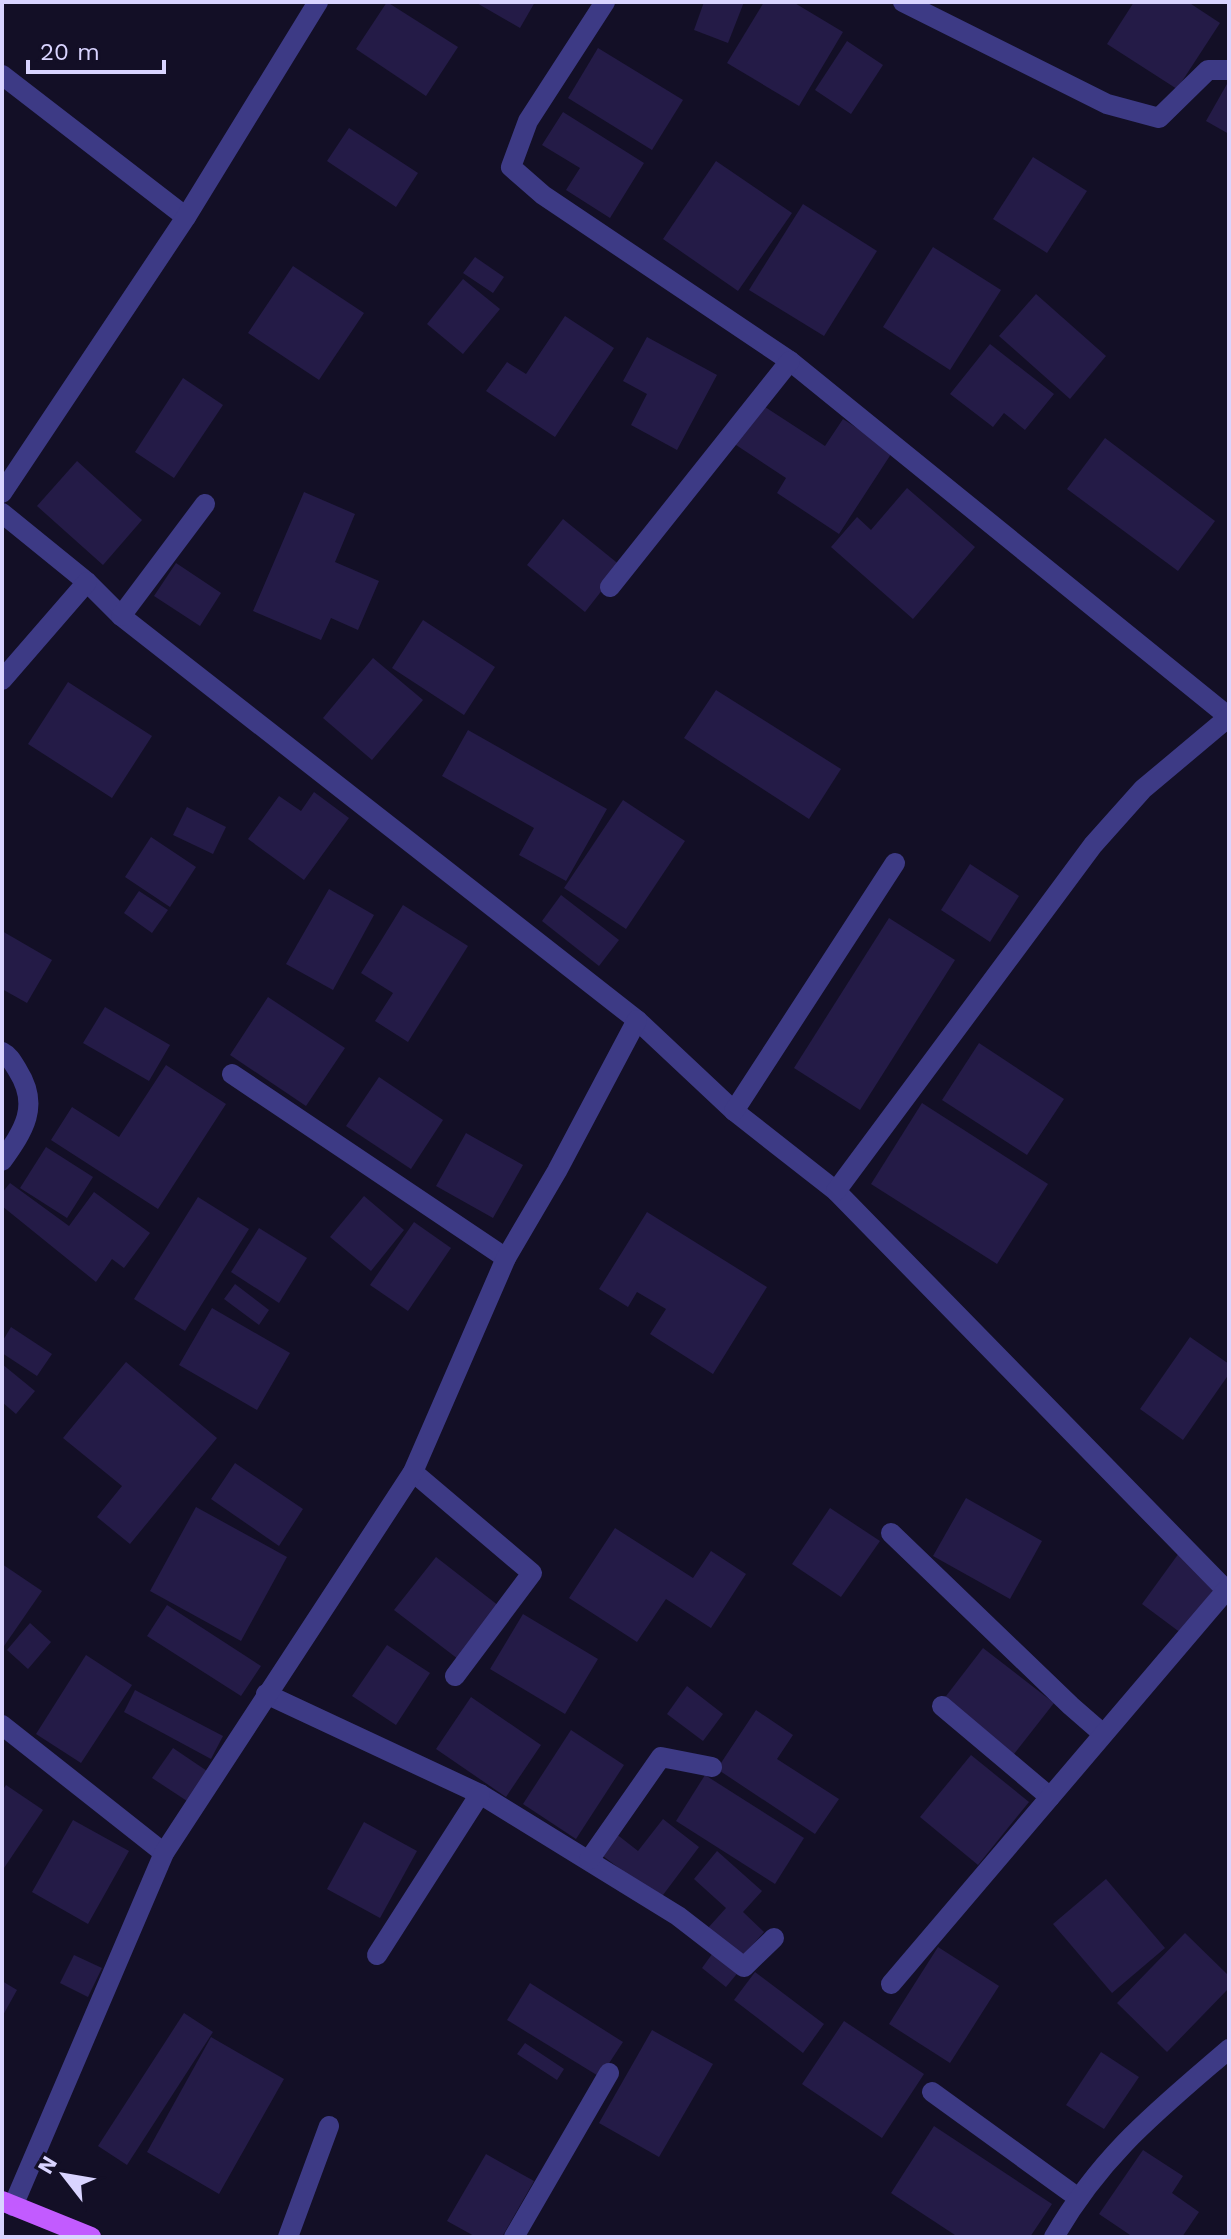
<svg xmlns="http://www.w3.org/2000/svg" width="1231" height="2239" font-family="'Work Sans',sans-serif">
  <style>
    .building { fill: #241b47 }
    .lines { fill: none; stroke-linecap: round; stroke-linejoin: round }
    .minor { stroke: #3d3a85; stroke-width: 20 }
    .major { stroke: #c25bff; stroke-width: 20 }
  </style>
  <rect width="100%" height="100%" fill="#130f26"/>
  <!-- building -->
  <g class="building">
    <path d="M 387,2 L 458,47 L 426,96 L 356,49 Z"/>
    <path d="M 475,2 L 535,2 L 520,28 Z"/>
    <path d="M 704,2 L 744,2 L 728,43 L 694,30 Z"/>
    <path d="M 764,2 L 793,2 L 843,32 L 799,106 L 727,63 Z"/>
    <path d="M 1134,2 L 1188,2 L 1220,23 L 1177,89 L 1107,44 Z"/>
    <path d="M 847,41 L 883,65 L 851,114 L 815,90 Z"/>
    <path d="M 598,48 L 683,100 L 652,150 L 568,98 Z"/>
    <path d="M 1227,84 L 1229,85 L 1229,134 L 1206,121 Z"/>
    <path d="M 563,112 L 644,163 L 610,218 L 566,190 L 580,168 L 542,145 Z"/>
    <path d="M 349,128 L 418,173 L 396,207 L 327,161 Z"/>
    <path d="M 1033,157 L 1087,191 L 1047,253 L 993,219 Z"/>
    <path d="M 716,161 L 792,213 L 738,291 L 663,239 Z"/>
    <path d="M 803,204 L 877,251 L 824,336 L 749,290 Z"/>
    <path d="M 933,247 L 1001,290 L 950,370 L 883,327 Z"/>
    <path d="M 475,257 L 504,277 L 493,293 L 463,273 Z"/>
    <path d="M 293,266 L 364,313 L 319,380 L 248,333 Z"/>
    <path d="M 463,279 L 500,309 L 463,354 L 427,324 Z"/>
    <path d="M 1036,294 L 1106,356 L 1070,399 L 999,336 Z"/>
    <path d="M 565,316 L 614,348 L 555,437 L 486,391 L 507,362 L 526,374 Z"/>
    <path d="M 647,337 L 717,375 L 677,450 L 631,425 L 647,394 L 623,381 Z"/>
    <path d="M 990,344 L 1054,394 L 1025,430 L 1004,413 L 993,427 L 950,394 Z"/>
    <path d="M 183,378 L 223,405 L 174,478 L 135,452 Z"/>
    <path d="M 759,403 L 825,446 L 843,419 L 893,451 L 839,534 L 777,493 L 786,478 L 733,443 Z"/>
    <path d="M 1105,438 L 1215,521 L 1178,571 L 1067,489 Z"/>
    <path d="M 77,461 L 142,520 L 103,565 L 37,506 Z"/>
    <path d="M 907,488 L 975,547 L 913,619 L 831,547 L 857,517 L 871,530 Z"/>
    <path d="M 304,492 L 355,514 L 335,562 L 379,581 L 358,630 L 331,618 L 321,640 L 253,611 Z"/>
    <path d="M 563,519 L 621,566 L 585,612 L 527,565 Z"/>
    <path d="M 176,563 L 221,593 L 200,626 L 154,596 Z"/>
    <path d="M 423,620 L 495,667 L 464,715 L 392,668 Z"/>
    <path d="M 373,658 L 423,700 L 372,760 L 323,718 Z"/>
    <path d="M 68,682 L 152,736 L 112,798 L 28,744 Z"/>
    <path d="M 716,690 L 841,769 L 809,819 L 684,738 Z"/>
    <path d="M 468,730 L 607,809 L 566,881 L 519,855 L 534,828 L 442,776 Z"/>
    <path d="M 314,792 L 349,818 L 304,880 L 248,839 L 279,796 L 301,811 Z"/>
    <path d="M 623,800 L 685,841 L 626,929 L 564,888 Z"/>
    <path d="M 187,807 L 226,827 L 213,854 L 173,835 Z"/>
    <path d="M 151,837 L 196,867 L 170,907 L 125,877 Z"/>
    <path d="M 970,864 L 1019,896 L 990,942 L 941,910 Z"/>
    <path d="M 329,889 L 374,915 L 333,990 L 286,964 Z"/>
    <path d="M 139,891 L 168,910 L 152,933 L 124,913 Z"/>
    <path d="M 561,895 L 619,940 L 599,966 L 542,921 Z"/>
    <path d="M 403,905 L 468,946 L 408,1042 L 375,1021 L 393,993 L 361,973 Z"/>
    <path d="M 889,918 L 955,960 L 860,1110 L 794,1068 Z"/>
    <path d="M 2,931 L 52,960 L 27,1003 L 2,989 Z"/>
    <path d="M 268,997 L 345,1048 L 306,1106 L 230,1055 Z"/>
    <path d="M 105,1007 L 170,1045 L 149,1081 L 83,1043 Z"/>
    <path d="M 979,1043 L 1064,1099 L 1027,1155 L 942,1100 Z"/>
    <path d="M 166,1065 L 226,1104 L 158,1209 L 51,1140 L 72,1107 L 119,1137 Z"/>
    <path d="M 379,1077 L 443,1120 L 411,1169 L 346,1126 Z"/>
    <path d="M 922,1103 L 1048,1184 L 997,1264 L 871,1184 Z"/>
    <path d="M 466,1133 L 523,1165 L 493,1218 L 436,1186 Z"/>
    <path d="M 46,1147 L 93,1177 L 67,1218 L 20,1188 Z"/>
    <path d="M 10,1183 L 69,1226 L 94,1192 L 150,1233 L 124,1268 L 112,1259 L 96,1282 L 2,1206 L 2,1193 Z"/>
    <path d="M 364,1196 L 404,1230 L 371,1271 L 330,1237 Z"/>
    <path d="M 198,1197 L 249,1229 L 185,1331 L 134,1299 Z"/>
    <path d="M 647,1212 L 767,1287 L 713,1374 L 650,1334 L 666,1309 L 637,1292 L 628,1307 L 599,1289 Z"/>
    <path d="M 414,1222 L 451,1248 L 408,1311 L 370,1285 Z"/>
    <path d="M 259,1228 L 307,1258 L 279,1303 L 231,1272 Z"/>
    <path d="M 235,1284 L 269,1310 L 259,1325 L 224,1299 Z"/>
    <path d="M 212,1308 L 290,1353 L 257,1410 L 179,1365 Z"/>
    <path d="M 11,1327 L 52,1354 L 37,1376 L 2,1353 L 2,1342 Z"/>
    <path d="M 1190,1337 L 1229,1364 L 1229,1374 L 1183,1440 L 1140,1409 Z"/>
    <path d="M 126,1362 L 217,1438 L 130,1544 L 97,1517 L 122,1486 L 63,1438 Z"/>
    <path d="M 2,1364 L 35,1391 L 16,1414 L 2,1402 Z"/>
    <path d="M 235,1463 L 303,1509 L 279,1546 L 211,1499 Z"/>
    <path d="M 966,1498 L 1042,1541 L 1010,1599 L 933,1556 Z"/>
    <path d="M 196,1507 L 287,1557 L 241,1641 L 150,1591 Z"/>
    <path d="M 830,1508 L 880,1541 L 841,1597 L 792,1564 Z"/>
    <path d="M 615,1528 L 693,1578 L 711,1551 L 746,1574 L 711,1628 L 666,1599 L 637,1642 L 569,1598 Z"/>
    <path d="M 1179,1553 L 1219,1582 L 1181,1633 L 1142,1604 Z"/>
    <path d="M 436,1557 L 499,1606 L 458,1659 L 394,1610 Z"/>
    <path d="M 2,1564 L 42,1591 L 2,1649 Z"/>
    <path d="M 167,1605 L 261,1666 L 241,1696 L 147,1636 Z"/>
    <path d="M 523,1614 L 598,1659 L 565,1714 L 490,1669 Z"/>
    <path d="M 30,1623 L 51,1642 L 28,1669 L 7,1650 Z"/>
    <path d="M 387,1645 L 430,1673 L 396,1725 L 352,1696 Z"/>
    <path d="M 983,1648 L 1054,1703 L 1014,1754 L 943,1700 Z"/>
    <path d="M 86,1655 L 132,1685 L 81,1763 L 36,1734 Z"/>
    <path d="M 687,1686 L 723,1714 L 703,1741 L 667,1714 Z"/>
    <path d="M 135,1690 L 223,1736 L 211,1759 L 124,1712 Z"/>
    <path d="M 471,1697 L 541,1745 L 506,1797 L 436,1749 Z"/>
    <path d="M 756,1710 L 793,1735 L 777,1759 L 839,1799 L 815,1834 L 717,1769 Z"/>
    <path d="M 571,1730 L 624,1765 L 576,1839 L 523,1804 Z"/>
    <path d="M 173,1748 L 207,1771 L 187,1801 L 152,1778 Z"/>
    <path d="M 971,1755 L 1029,1802 L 978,1865 L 920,1817 Z"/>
    <path d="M 705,1775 L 804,1838 L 775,1884 L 676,1821 Z"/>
    <path d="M 6,1785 L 43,1810 L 2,1871 L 2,1791 Z"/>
    <path d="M 663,1819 L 699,1847 L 660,1899 L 599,1853 L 615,1833 L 638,1851 Z"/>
    <path d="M 73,1820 L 129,1851 L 88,1924 L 32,1892 Z"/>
    <path d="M 364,1822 L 417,1851 L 380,1918 L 327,1889 Z"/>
    <path d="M 717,1851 L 762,1891 L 743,1912 L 764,1932 L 741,1958 L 708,1928 L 726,1908 L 694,1879 Z"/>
    <path d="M 1106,1879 L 1165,1948 L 1112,1993 L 1053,1924 Z"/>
    <path d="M 1185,1933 L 1229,1976 L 1229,1988 L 1167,2052 L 1117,2003 Z"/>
    <path d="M 938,1947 L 999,1986 L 950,2063 L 889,2024 Z"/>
    <path d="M 715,1950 L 740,1970 L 726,1987 L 702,1968 Z"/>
    <path d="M 74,1955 L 102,1968 L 88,1997 L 60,1983 Z"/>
    <path d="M 755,1972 L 824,2024 L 803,2053 L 734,2000 Z"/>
    <path d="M 2,1981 L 17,1990 L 2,2017 Z"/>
    <path d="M 530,1983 L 623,2042 L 600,2077 L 507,2020 Z"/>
    <path d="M 184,2013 L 213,2032 L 127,2165 L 98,2146 Z"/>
    <path d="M 844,2021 L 924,2074 L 882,2138 L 802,2084 Z"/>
    <path d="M 652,2030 L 713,2064 L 659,2157 L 599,2123 Z"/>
    <path d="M 211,2037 L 284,2079 L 219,2194 L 147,2152 Z"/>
    <path d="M 525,2043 L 564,2069 L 557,2080 L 517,2054 Z"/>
    <path d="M 1101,2052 L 1139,2077 L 1104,2129 L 1066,2105 Z"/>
    <path d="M 934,2126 L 1052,2204 L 1030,2237 L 958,2237 L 891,2193 Z"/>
    <path d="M 1143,2150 L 1183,2176 L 1172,2193 L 1199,2212 L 1182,2237 L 1133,2237 L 1099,2214 Z"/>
    <path d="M 486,2154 L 534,2181 L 502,2237 L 476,2237 L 447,2221 Z"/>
  </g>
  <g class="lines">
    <!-- minor -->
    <g class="minor">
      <path d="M 605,2 L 528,121 L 511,167 L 543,195 L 790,361 L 1229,717"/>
      <path d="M 903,2 L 1107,104 L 1159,118 L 1208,70 L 1229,70"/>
      <path d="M 2,75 L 186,217"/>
      <path d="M 2,493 L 186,217 L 318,2"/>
      <path d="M 2,513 L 87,582 L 121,616 L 637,1020 L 734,1111 L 836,1191 L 1229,1593"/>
      <path d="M 610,587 L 790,361"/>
      <path d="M 121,616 L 205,504"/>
      <path d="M 2,680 L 87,582"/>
      <path d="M 2,1052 C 10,1056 13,1063 18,1071 C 40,1106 24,1130 2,1161"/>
      <path d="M 232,1074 L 506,1258"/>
      <path d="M 734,1111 L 895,863"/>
      <path d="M 836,1191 L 1093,845 L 1143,789 L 1229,717"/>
      <path d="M 413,1472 L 532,1573 L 455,1676"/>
      <path d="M 891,1533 L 1071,1706 L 1102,1733"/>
      <path d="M 266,1694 L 480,1794 L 678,1916 L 744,1967 L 774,1938"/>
      <path d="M 942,1706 L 1050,1797"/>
      <path d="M 2,1725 L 164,1853"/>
      <path d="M 589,1860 L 661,1757 L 712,1767"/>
      <path d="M 377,1955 L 480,1794"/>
      <path d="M 891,1984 L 1229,1587"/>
      <path d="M 932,2092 L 1077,2197"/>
      <path d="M 13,2206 L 164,1853 L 413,1472 L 506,1258 L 557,1171 L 637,1020"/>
      <path d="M 288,2237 L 329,2126"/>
      <path d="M 514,2237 L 609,2073"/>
      <path d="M 1054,2237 C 1102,2154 1157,2111 1229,2049"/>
    </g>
    <!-- major -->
    <path class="major" d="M 2,2201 L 91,2237"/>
  </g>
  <!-- border -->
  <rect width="1231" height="2239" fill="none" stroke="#d9d4ff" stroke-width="8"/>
  <!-- north arrow -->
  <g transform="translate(64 2175) rotate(301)" stroke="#130f26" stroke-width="6" paint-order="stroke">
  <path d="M0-6L14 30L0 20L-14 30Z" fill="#d9d4ff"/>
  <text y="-12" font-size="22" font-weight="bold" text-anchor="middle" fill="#d9d4ff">N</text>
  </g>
  <!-- scale -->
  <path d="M28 60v12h136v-12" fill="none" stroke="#d9d4ff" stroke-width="4"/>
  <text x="40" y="60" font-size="24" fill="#d9d4ff" stroke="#130f26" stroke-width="6" paint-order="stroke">20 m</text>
</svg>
